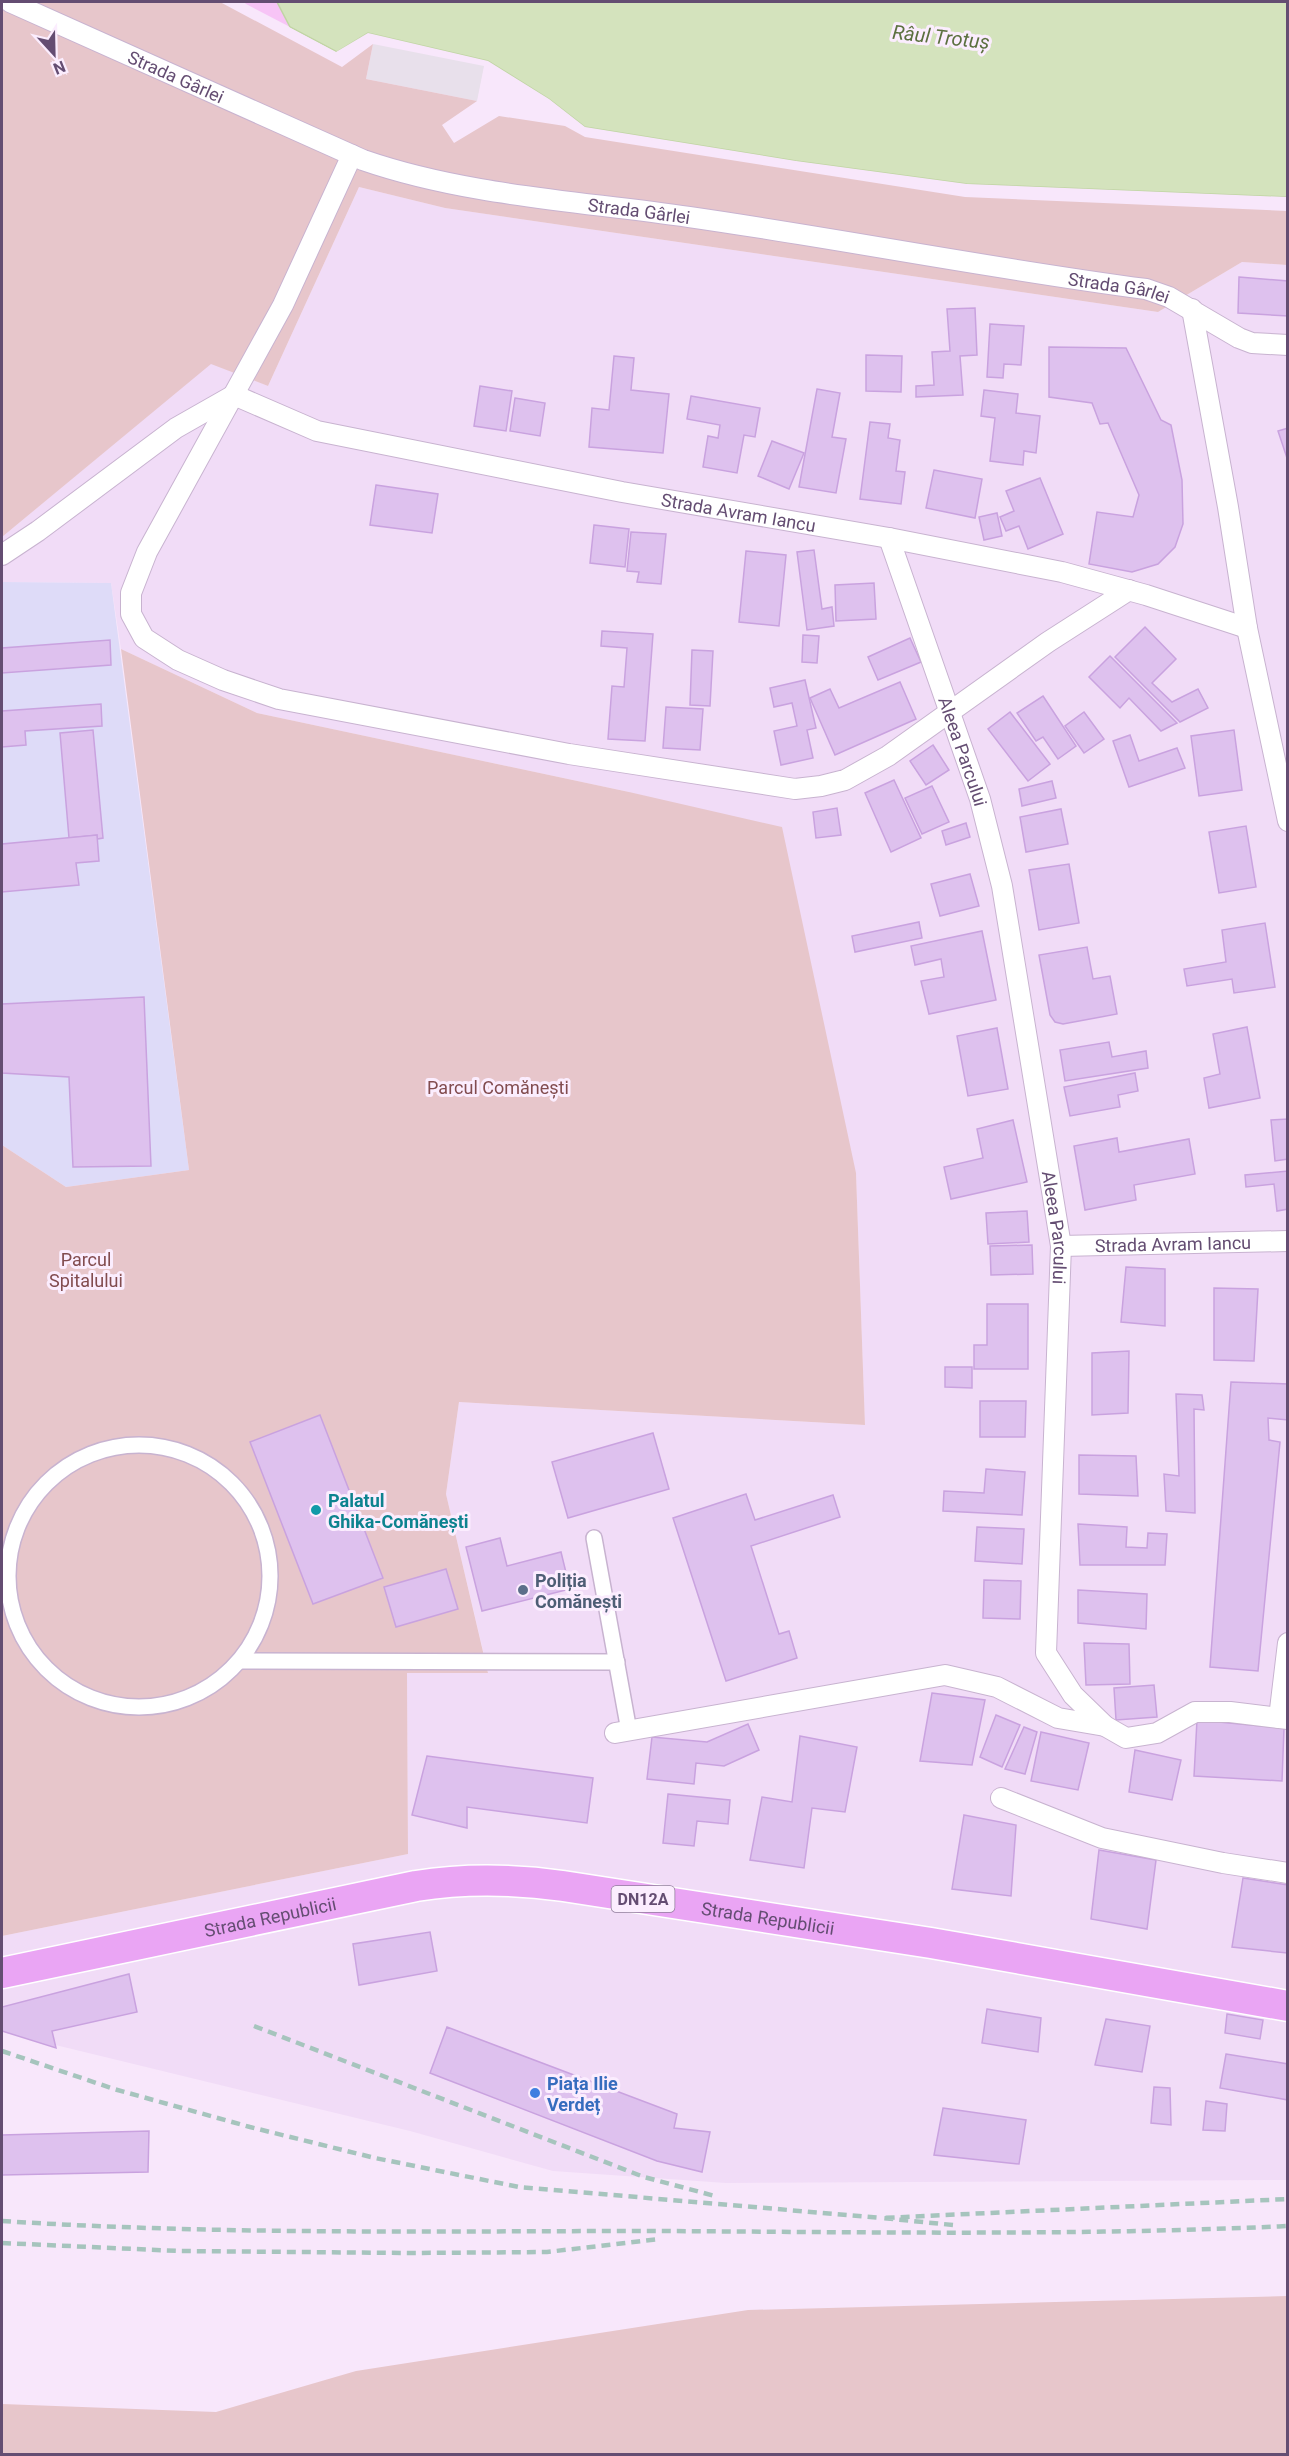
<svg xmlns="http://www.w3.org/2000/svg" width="1289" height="2456" font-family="Roboto,sans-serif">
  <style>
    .residential { fill: #f1dcf7 }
    .industrial { fill: #e8e0eb }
    .medical { fill: #dedbf8 }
    .green { fill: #e7c6cb }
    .sand { fill: #f7c4f6 }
    .water { fill: #d4e3bd; stroke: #c0d4a4; stroke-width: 1.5 }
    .pier { fill: #f8e7fb }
    .building { fill: #dec1ee; stroke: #c9a2df; stroke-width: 1.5 }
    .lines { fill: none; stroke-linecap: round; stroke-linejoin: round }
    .pedestrian-casing { stroke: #c8b3d0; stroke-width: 18 }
    .minor-casing { stroke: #c8b3d0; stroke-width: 22 }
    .primary-casing { stroke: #fff; stroke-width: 33 }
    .pedestrian { stroke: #fff; stroke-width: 15 }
    .minor { stroke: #fff; stroke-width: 20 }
    .primary { stroke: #eaa5f4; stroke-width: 30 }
    .rail { stroke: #a6c4bd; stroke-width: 4.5; stroke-dasharray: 9 6; stroke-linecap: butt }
    .culture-dot { fill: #0f9aa8; stroke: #fbedfe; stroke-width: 2 }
    .service-dot { fill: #5c6f8a; stroke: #fbedfe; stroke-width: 2 }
    .shop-dot { fill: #3f7fe0; stroke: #fbedfe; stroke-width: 2 }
    .labels { text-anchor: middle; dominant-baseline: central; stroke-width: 6; stroke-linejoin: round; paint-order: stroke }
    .shield { fill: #fbedfe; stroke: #917d9c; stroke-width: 1.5 }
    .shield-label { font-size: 16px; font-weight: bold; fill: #644d72 }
    .street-label { font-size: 18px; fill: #644d72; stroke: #fbedfe }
    .park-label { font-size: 18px; fill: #824c4f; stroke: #fbedfe }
    .culture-label { font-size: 18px; font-weight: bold; fill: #0d838f; stroke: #fbedfe; text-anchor: start }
    .service-label { font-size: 18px; font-weight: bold; fill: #4e5e75; stroke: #fbedfe; text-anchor: start }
    .shop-label { font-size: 18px; font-weight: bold; fill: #366cbe; stroke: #fbedfe; text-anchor: start }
    .water-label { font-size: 20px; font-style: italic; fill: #5b703f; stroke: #fbedfe }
  </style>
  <rect width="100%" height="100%" fill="#f8e7fb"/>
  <!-- residential -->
  <path class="residential" d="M 359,187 L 445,208 L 1158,312 L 1242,262 L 1287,265 L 1287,2180 L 726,2183 L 553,2171 L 410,2131 L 2,2032 L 2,1936 L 408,1854 L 407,1673 L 488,1672 L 446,1494 L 459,1402 L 865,1425 L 856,1173 L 629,792 L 257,713 L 121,649 L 111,583 L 2,582 L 2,537 L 211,363 L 268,386 Z"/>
  <!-- industrial -->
  <path class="industrial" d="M 373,44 L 484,66 L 477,101 L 366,79 Z"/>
  <!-- medical -->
  <path class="medical" d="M 2,582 L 111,583 L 189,1170 L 66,1187 L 2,1145 Z"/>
  <!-- green -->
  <g class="green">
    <path d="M 2,2 L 220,2 L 342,67 L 373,44 L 366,79 L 477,101 L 442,125 L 454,143 L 499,116 L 565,126 L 585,137 L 965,197 L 1287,211 L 1287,265 L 1242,262 L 1158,312 L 445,208 L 359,187 L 268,386 L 211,364 L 2,537 Z"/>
    <path d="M 121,649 L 257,713 L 629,792 L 782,827 L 856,1173 L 865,1425 L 459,1402 L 446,1494 L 488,1673 L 407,1673 L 408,1854 L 2,1936 L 2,1145 L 66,1187 L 189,1170 Z"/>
    <path d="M 1287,2296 L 1287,2454 L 2,2454 L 2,2404 L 216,2412 L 356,2371 L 748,2310 Z"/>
  </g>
  <!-- sand -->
  <path class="sand" d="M 244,2 L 277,2 L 290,27 L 246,4 Z"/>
  <!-- water -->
  <path class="water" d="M 277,2 L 1287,2 L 1287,197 L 967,184 L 796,161 L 585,127 L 549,99 L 488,61 L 368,33 L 337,52 L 290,27 Z"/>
  <!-- pier -->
  <path class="pier" d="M 285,25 L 336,52 L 368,33 L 488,61 L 549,99 L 585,127 L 796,161 L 967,184 L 1287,197 L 1288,200 L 967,187 L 796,163 L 585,130 L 547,102 L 487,64 L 368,36 L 336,55 L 288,30 Z"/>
  <!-- building -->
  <g class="building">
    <path d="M 1239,277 L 1288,281 L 1288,316 L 1238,313 Z"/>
    <path d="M 975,308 L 977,355 L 960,356 L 963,395 L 916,397 L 916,386 L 934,385 L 932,352 L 950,351 L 947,309 Z"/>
    <path d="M 990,324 L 1024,326 L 1021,365 L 1004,364 L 1003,378 L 987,377 Z"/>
    <path d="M 1049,347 L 1126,348 L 1161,420 L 1171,425 L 1182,480 L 1183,524 L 1175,547 L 1158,564 L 1132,572 L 1089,564 L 1097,512 L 1133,517 L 1139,495 L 1108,423 L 1100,424 L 1092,403 L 1049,397 Z"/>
    <path d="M 866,355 L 902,356 L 901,392 L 866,391 Z"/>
    <path d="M 614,356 L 634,358 L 631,390 L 669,394 L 663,453 L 589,447 L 592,408 L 609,410 Z"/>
    <path d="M 480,386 L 512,391 L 506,431 L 474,426 Z"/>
    <path d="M 817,389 L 840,393 L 832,437 L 846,439 L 836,493 L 799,487 Z"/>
    <path d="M 984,390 L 1018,394 L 1016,413 L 1040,416 L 1036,453 L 1024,451 L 1023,465 L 990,461 L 995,418 L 981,416 Z"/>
    <path d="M 691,396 L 760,408 L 755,437 L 744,435 L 737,473 L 703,467 L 708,436 L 718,438 L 720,425 L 687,419 Z"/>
    <path d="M 515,398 L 545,403 L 540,436 L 510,431 Z"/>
    <path d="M 870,422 L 890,424 L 888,438 L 900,440 L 896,471 L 905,472 L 901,504 L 860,499 Z"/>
    <path d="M 1288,428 L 1288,461 L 1278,431 Z"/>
    <path d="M 772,441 L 804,453 L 789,489 L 758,476 Z"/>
    <path d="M 934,470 L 982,479 L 975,518 L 926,508 Z"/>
    <path d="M 1040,478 L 1063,534 L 1028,549 L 1019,526 L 1006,531 L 1000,517 L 1014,511 L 1006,491 Z"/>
    <path d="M 376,485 L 438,494 L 432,533 L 370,525 Z"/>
    <path d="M 997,513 L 1002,536 L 984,540 L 979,517 Z"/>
    <path d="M 594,525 L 629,529 L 625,567 L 590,563 Z"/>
    <path d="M 631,532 L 666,534 L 661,584 L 637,582 L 639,572 L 627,571 Z"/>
    <path d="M 814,550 L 822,609 L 832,607 L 834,626 L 807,630 L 797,552 Z"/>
    <path d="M 746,551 L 786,555 L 779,626 L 739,622 Z"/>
    <path d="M 874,583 L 876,619 L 836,621 L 835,585 Z"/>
    <path d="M 1145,627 L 1176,659 L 1152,683 L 1172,702 L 1198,689 L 1208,708 L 1180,722 L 1115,657 Z"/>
    <path d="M 602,631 L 653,634 L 645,741 L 608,739 L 612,686 L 624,687 L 627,648 L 601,646 Z"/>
    <path d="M 803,635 L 819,636 L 817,663 L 802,662 Z"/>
    <path d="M 910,638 L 921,662 L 878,680 L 868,657 Z"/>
    <path d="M 110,640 L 111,665 L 2,673 L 2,648 Z"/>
    <path d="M 692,650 L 713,651 L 710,706 L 690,705 Z"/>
    <path d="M 1110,656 L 1177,723 L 1161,731 L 1129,698 L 1120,708 L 1089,677 Z"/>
    <path d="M 805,680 L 816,728 L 807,730 L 813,758 L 781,765 L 774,731 L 797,726 L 792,703 L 774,707 L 770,688 Z"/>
    <path d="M 900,682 L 916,719 L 835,755 L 810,698 L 830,689 L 839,708 Z"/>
    <path d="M 1043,696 L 1076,746 L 1058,759 L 1043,737 L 1036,741 L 1017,713 Z"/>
    <path d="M 101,704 L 102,726 L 25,731 L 26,745 L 2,747 L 2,711 Z"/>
    <path d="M 666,707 L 703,709 L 700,750 L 663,748 Z"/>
    <path d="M 1010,712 L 1050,764 L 1028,781 L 988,729 Z"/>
    <path d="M 1084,712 L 1104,739 L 1084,753 L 1065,726 Z"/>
    <path d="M 93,730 L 103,838 L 97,839 L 97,835 L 69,838 L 60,733 Z"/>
    <path d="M 1234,730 L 1242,790 L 1199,796 L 1191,736 Z"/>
    <path d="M 1130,735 L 1139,761 L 1177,748 L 1185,768 L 1129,787 L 1113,741 Z"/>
    <path d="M 933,745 L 949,770 L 926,785 L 910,761 Z"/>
    <path d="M 894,780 L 921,838 L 891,852 L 865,793 Z"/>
    <path d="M 1052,781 L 1056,798 L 1022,806 L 1019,789 Z"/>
    <path d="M 932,786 L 949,822 L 922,834 L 905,798 Z"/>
    <path d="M 837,808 L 841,835 L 816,838 L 813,812 Z"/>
    <path d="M 1061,809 L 1068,844 L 1026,852 L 1020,817 Z"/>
    <path d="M 966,823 L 970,837 L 946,845 L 942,831 Z"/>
    <path d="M 1246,826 L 1256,887 L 1219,893 L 1209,832 Z"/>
    <path d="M 97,835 L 99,861 L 76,863 L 79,885 L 2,892 L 2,844 Z"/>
    <path d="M 1069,864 L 1079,923 L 1039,930 L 1029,870 Z"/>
    <path d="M 970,874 L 979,906 L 940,916 L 931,884 Z"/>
    <path d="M 919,922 L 922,938 L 855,952 L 852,936 Z"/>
    <path d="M 1265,923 L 1275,987 L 1234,993 L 1232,979 L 1187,986 L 1184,969 L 1226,962 L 1222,930 Z"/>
    <path d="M 982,931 L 996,1000 L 929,1014 L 921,981 L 944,977 L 941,959 L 915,965 L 911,946 Z"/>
    <path d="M 1087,947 L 1093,979 L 1110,976 L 1117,1014 L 1063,1024 L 1055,1022 L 1050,1015 L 1039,955 Z"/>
    <path d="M 144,997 L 151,1166 L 73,1167 L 69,1077 L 2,1073 L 2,1004 Z"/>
    <path d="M 1247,1027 L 1260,1098 L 1209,1108 L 1204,1078 L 1220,1074 L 1213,1034 Z"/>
    <path d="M 997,1028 L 1008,1089 L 968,1096 L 957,1036 Z"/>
    <path d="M 1109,1042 L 1112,1057 L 1146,1051 L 1148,1068 L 1065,1081 L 1060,1050 Z"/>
    <path d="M 1135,1073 L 1138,1091 L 1118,1095 L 1120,1107 L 1070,1116 L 1064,1087 Z"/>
    <path d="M 1288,1119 L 1288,1159 L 1275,1161 L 1271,1120 Z"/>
    <path d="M 1013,1120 L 1027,1182 L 951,1199 L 944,1167 L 983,1158 L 977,1129 Z"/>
    <path d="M 1117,1138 L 1119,1152 L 1189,1139 L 1195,1174 L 1134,1185 L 1136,1200 L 1085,1210 L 1074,1146 Z"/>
    <path d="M 1288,1171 L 1288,1209 L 1277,1211 L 1274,1184 L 1246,1187 L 1245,1175 Z"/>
    <path d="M 1027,1211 L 1029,1242 L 988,1244 L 986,1213 Z"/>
    <path d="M 1032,1245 L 1033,1274 L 991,1275 L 990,1246 Z"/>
    <path d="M 1126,1267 L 1165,1269 L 1165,1326 L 1121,1322 Z"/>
    <path d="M 1214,1288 L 1258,1289 L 1254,1361 L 1214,1360 Z"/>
    <path d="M 987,1304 L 1028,1304 L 1028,1369 L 974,1369 L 974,1345 L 987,1345 Z"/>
    <path d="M 1129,1351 L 1128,1413 L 1092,1415 L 1092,1353 Z"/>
    <path d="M 945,1367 L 972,1367 L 972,1388 L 945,1387 Z"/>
    <path d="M 1231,1382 L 1288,1384 L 1288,1420 L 1268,1418 L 1269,1440 L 1280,1442 L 1258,1671 L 1210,1667 Z"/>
    <path d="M 1176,1394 L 1202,1395 L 1204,1410 L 1194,1409 L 1195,1513 L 1166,1511 L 1164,1474 L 1179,1476 Z"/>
    <path d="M 980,1401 L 1026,1401 L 1025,1437 L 980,1437 Z"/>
    <path d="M 320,1415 L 383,1578 L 313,1604 L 250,1442 Z"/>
    <path d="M 653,1433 L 669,1489 L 568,1518 L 552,1462 Z"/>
    <path d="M 1079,1455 L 1136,1456 L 1138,1496 L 1079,1494 Z"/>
    <path d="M 986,1469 L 1025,1472 L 1022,1515 L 943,1511 L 944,1491 L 984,1493 Z"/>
    <path d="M 746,1494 L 755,1520 L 833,1495 L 840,1517 L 751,1546 L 779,1634 L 789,1631 L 797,1658 L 726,1681 L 673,1518 Z"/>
    <path d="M 1078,1524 L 1127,1527 L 1126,1547 L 1147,1548 L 1148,1533 L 1167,1534 L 1165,1565 L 1080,1565 Z"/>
    <path d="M 977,1527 L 1024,1529 L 1022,1564 L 975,1561 Z"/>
    <path d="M 500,1538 L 507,1566 L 561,1552 L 570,1589 L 482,1611 L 466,1547 Z"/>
    <path d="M 446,1569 L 458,1609 L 396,1627 L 384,1587 Z"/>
    <path d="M 984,1580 L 1021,1581 L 1020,1619 L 983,1618 Z"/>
    <path d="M 1078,1590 L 1147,1594 L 1146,1629 L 1078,1623 Z"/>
    <path d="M 1084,1643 L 1129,1644 L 1130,1684 L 1086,1685 Z"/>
    <path d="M 1154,1685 L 1157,1717 L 1116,1720 L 1114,1688 Z"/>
    <path d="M 932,1693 L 985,1700 L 972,1765 L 920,1761 Z"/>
    <path d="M 996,1715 L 1020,1725 L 1002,1767 L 980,1757 Z"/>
    <path d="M 1197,1720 L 1284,1728 L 1282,1781 L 1194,1776 Z"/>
    <path d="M 748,1724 L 759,1750 L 724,1766 L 696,1763 L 694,1784 L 647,1779 L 652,1737 L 707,1742 Z"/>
    <path d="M 1024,1727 L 1037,1732 L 1025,1774 L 1005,1769 Z"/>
    <path d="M 1041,1732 L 1089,1743 L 1078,1790 L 1031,1781 Z"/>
    <path d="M 800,1736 L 857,1747 L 845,1812 L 812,1808 L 804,1868 L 750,1860 L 762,1797 L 792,1802 Z"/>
    <path d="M 1135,1750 L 1181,1760 L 1172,1800 L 1129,1792 Z"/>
    <path d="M 427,1756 L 593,1778 L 587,1823 L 467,1807 L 467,1828 L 412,1815 Z"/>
    <path d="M 668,1794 L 730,1800 L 728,1824 L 697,1821 L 694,1846 L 663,1843 Z"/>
    <path d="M 964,1815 L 1016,1825 L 1011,1896 L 952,1889 Z"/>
    <path d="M 1099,1850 L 1156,1860 L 1147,1929 L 1091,1919 Z"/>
    <path d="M 1243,1878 L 1288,1885 L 1287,1953 L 1232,1947 Z"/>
    <path d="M 430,1932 L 437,1971 L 359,1985 L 353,1944 Z"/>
    <path d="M 129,1974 L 137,2012 L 52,2031 L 56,2048 L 2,2031 L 2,2007 Z"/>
    <path d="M 987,2009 L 1041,2018 L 1038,2052 L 982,2043 Z"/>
    <path d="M 1227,2014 L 1263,2020 L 1260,2039 L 1225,2033 Z"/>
    <path d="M 1106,2019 L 1150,2026 L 1142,2072 L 1095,2065 Z"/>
    <path d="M 447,2027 L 677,2114 L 674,2128 L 710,2132 L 702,2172 L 657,2161 L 430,2073 Z"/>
    <path d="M 1226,2054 L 1288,2064 L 1288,2100 L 1220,2088 Z"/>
    <path d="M 1154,2087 L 1170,2088 L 1171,2125 L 1151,2123 Z"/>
    <path d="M 1206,2101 L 1227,2104 L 1225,2131 L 1203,2130 Z"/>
    <path d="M 943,2108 L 1026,2120 L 1019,2164 L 934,2155 Z"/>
    <path d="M 149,2131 L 148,2172 L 2,2175 L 2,2135 Z"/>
  </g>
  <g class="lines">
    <!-- pedestrian casing -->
    <g class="pedestrian-casing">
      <g id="pedestrian">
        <circle cx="139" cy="1576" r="131"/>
        <path d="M 594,1538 L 629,1731"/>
        <path d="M 241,1661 L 617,1662"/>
      </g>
    </g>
    <!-- minor casing -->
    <g class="minor-casing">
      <g id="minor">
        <path id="s1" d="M 10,2 L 363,160 C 467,196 581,201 689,217 C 842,239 993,269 1146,289 L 1169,297 L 1239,338 L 1252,343 L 1288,345"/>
        <path d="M 352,155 L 283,305 L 147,552 L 131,593 L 131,614 L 144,638 L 178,660 L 223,680 L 279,699 L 569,754 L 795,789 L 821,786 L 845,780 L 888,756 L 1048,642 L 1129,590"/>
        <path d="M 1192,309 L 1228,507 L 1247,628 L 1288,821"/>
        <path id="s2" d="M 889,538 L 980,799 L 1002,886 L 1061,1246 L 1046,1653 L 1073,1695 L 1105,1726 L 1126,1738 L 1157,1733 L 1195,1712 L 1230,1712 L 1288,1719"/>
        <path id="s3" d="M 2,555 L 38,531 L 176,428 L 234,395 L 317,431 L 622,492 L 889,538 L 1062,572 L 1146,595 L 1247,628"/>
        <path id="s4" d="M 1061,1246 L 1288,1241"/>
        <path d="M 1279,1718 L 1288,1643"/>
        <path d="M 615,1733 L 945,1675 L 997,1687 L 1058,1718 L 1105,1726"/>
        <path d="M 1001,1798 L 1102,1838 L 1223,1863 L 1288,1873"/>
      </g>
    </g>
    <!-- primary casing -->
    <g class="primary-casing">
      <g id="primary">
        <path id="s5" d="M 2,1973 L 416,1886 C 466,1878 513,1879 563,1886 L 931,1943 L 1288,2006"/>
      </g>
    </g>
    <!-- pedestrian -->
    <use href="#pedestrian" class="pedestrian"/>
    <!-- minor -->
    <use href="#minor" class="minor"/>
    <!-- primary -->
    <use href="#primary" class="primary"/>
    <!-- rail -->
    <g class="rail">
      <path d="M 254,2026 L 644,2177 L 715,2196"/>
      <path d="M 2,2051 L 114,2089 L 250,2127 L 375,2158 L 519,2187 L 882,2218"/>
      <path d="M 2,2221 C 219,2235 437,2231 654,2231 C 865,2232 1077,2236 1288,2226"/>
      <path d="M 953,2225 L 882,2218 L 1288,2199"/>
      <path d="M 2,2243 L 179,2251 L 414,2253 L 547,2252 L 660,2239"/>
    </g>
  </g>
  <!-- markers -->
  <circle class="culture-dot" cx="316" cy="1510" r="6"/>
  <circle class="service-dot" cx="523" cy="1590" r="6"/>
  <circle class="shop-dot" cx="535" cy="2093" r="6"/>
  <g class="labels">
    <!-- shield labels -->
    <rect class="shield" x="611.5" y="1886" width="63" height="26" rx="4.5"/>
    <g class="shield-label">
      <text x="643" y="1899">DN12A</text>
    </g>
    <!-- street labels -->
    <g class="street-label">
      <text stroke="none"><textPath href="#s1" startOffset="182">Strada Gârlei</textPath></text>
      <text stroke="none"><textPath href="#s1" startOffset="668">Strada Gârlei</textPath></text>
      <text stroke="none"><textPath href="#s1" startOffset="1154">Strada Gârlei</textPath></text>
      <text stroke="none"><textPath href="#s3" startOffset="802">Strada Avram Iancu</textPath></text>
      <text stroke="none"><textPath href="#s2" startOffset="226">Aleea Parcului</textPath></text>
      <text stroke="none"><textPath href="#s2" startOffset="712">Aleea Parcului</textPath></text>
      <text stroke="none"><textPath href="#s4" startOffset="112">Strada Avram Iancu</textPath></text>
      <text stroke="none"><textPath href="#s5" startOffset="274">Strada Republicii</textPath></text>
      <text stroke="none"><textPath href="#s5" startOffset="778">Strada Republicii</textPath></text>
    </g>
    <!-- park labels -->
    <g class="park-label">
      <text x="498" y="1087">Parcul Comănești</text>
      <text x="86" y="1259">Parcul<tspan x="86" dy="21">Spitalului</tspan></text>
    </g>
    <!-- culture labels -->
    <g class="culture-label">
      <text x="328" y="1500">Palatul<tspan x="328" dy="21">Ghika-Comănești</tspan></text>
    </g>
    <!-- service labels -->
    <g class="service-label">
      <text x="535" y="1580">Poliția<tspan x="535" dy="21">Comănești</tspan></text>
    </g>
    <!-- shop labels -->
    <g class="shop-label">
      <text x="547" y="2083">Piața Ilie<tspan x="547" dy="21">Verdeț</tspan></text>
    </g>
    <!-- water labels -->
    <g class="water-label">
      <text transform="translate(941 37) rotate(6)">Râul Trotuș</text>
    </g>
  </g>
  <!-- border -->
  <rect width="1289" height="2456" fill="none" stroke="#644d72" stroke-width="6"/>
  <!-- north arrow -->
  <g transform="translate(54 54) rotate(158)" stroke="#fbedfe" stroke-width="4.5" paint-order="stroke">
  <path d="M0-4.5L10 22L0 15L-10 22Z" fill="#644d72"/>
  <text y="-9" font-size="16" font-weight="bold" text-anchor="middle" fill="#644d72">N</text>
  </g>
</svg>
